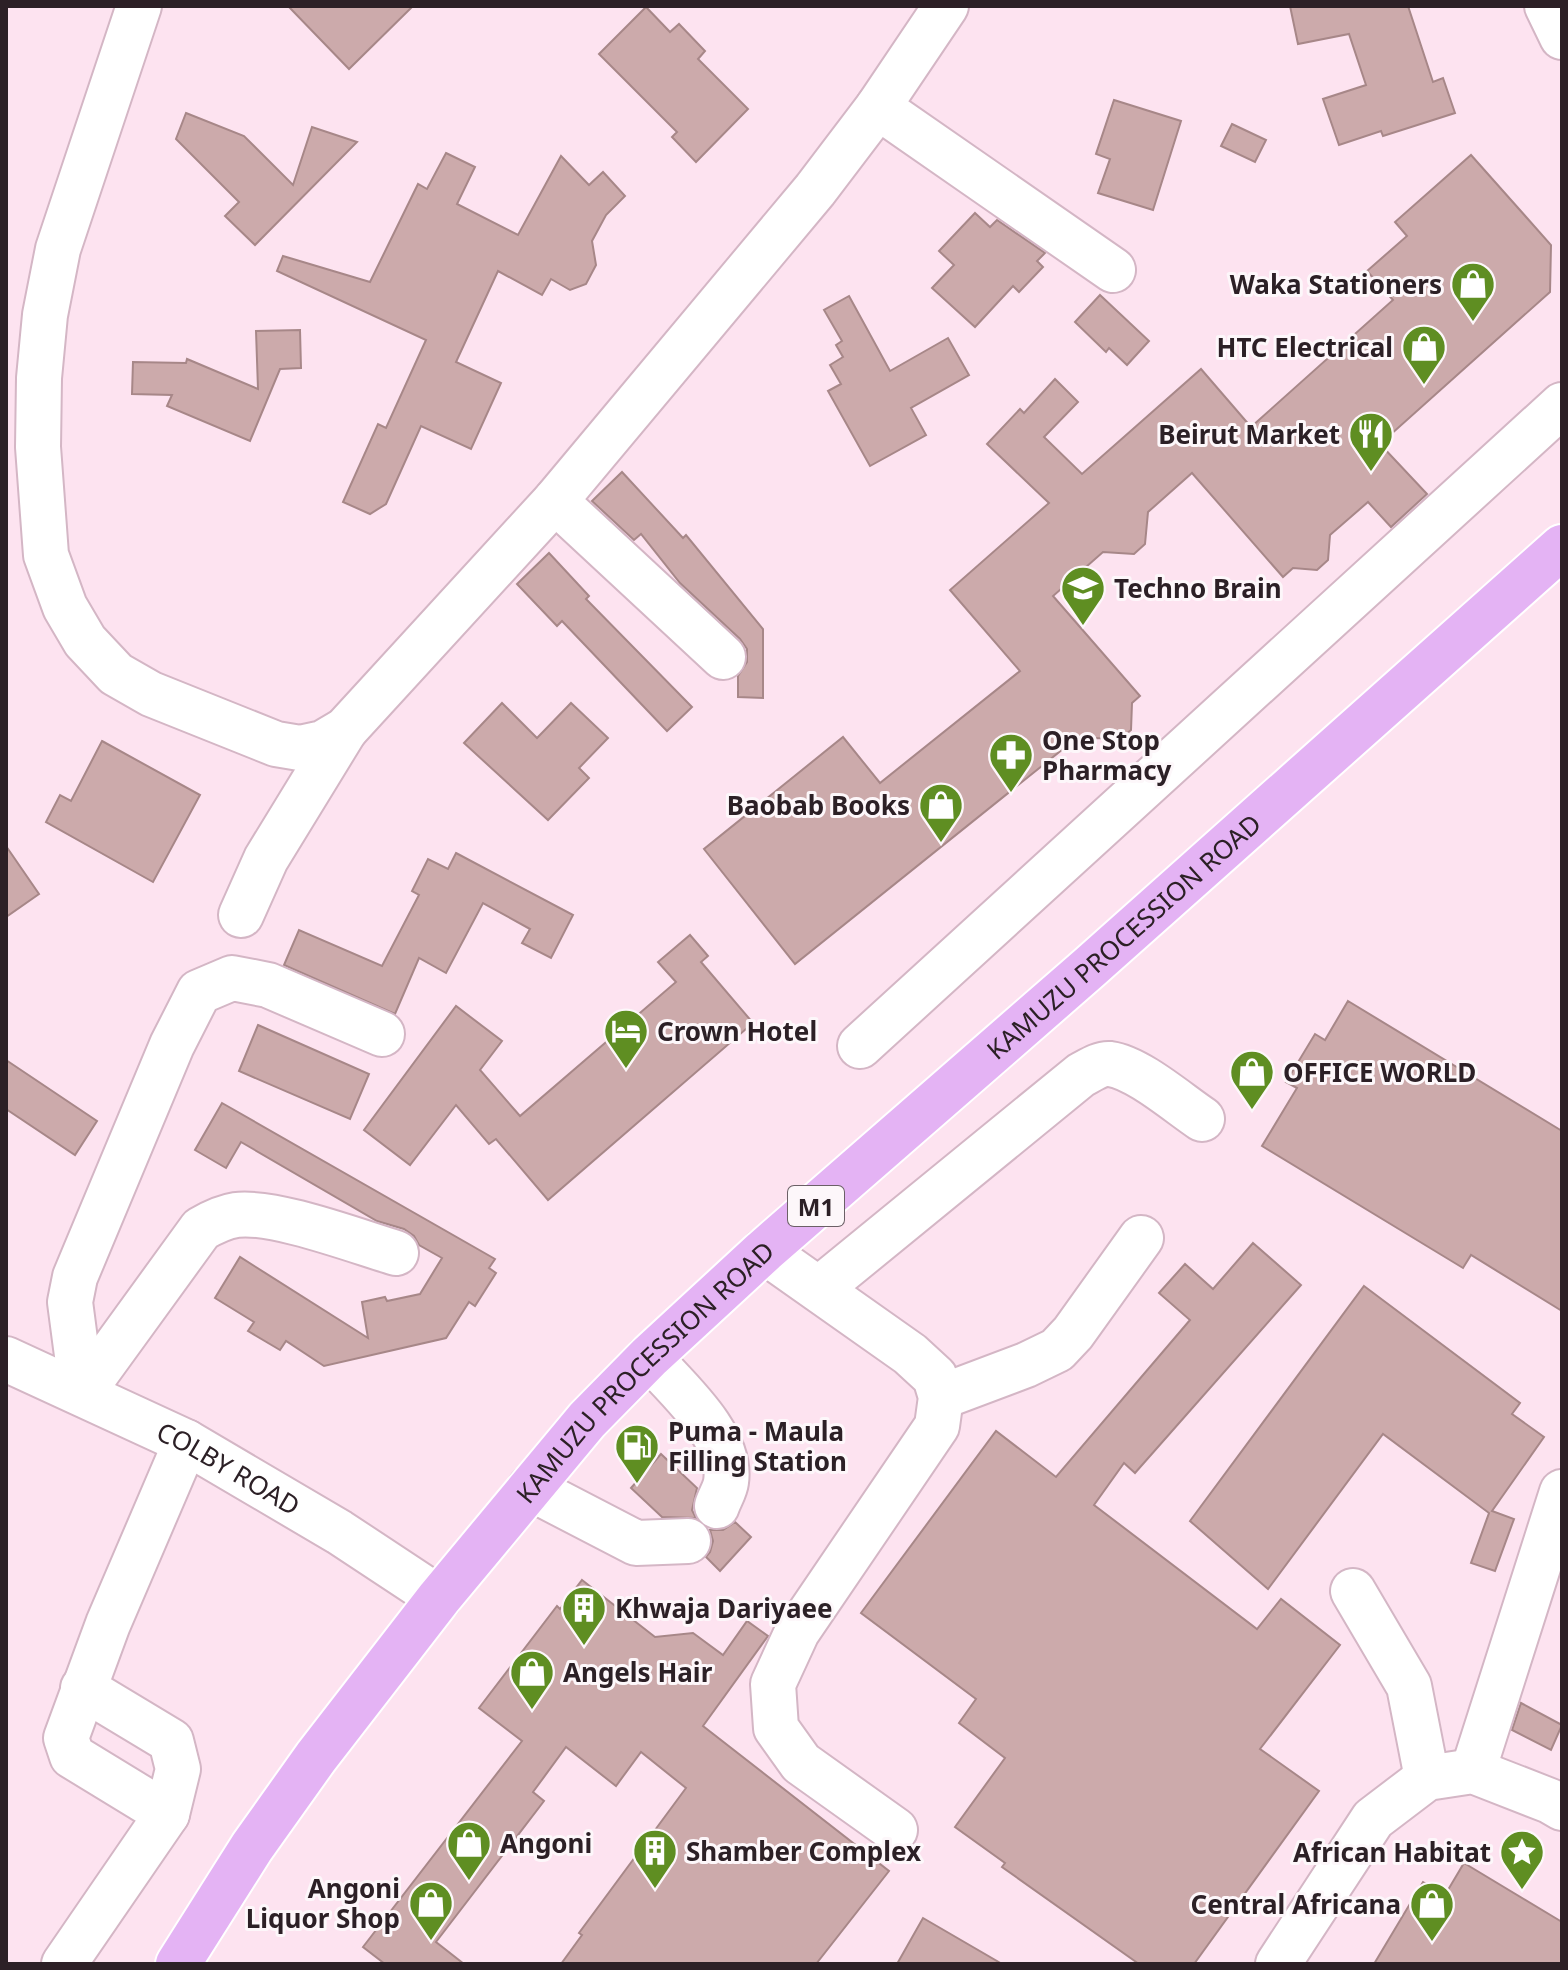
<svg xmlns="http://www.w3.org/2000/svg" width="1568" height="1970" font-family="'Noto Sans',sans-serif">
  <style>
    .building { fill: #ccaaab; stroke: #a78788; stroke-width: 2 }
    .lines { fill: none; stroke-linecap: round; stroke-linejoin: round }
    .minor-casing { stroke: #d4b6c5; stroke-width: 48 }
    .highway-casing { stroke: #fff; stroke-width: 48 }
    .minor { stroke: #fff; stroke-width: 44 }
    .highway { stroke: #e4b3f4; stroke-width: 44 }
    .labels { text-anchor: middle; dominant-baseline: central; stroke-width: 6; stroke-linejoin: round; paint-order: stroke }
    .shield { fill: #fdf7fa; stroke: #6b6066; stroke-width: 2 }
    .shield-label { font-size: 24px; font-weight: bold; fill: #2c2026 }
    .poi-label { font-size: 26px; font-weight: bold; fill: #2c2026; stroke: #fdf7fa; text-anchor: start }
    .street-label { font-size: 26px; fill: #2c2026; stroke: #fdf7fa }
  </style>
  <rect width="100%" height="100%" fill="#fde3f0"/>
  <!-- building -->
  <g class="building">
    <path d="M 288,6 L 413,6 L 349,69 Z"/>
    <path d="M 1290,6 L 1408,6 L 1433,82 L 1443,78 L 1455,113 L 1383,136 L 1381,131 L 1339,145 L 1323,99 L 1366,85 L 1349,34 L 1298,44 Z"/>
    <path d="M 646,7 L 670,32 L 679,24 L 705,51 L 698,59 L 748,109 L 696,162 L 672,137 L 677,132 L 599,54 Z"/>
    <path d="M 1114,100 L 1181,121 L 1153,210 L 1098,193 L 1110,159 L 1096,154 Z"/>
    <path d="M 186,113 L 244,136 L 293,185 L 312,127 L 357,142 L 255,245 L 225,216 L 239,202 L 176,139 Z"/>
    <path d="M 1232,124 L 1266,140 L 1255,162 L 1221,146 Z"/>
    <path d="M 446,153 L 475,167 L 457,204 L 518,235 L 561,156 L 589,185 L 603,172 L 625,196 L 606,215 L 592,241 L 596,265 L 586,284 L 570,290 L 551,279 L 542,295 L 498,271 L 456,362 L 501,383 L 471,449 L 421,426 L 386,504 L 370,514 L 343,502 L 378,424 L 386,428 L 426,340 L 277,271 L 283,256 L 370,282 L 418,184 L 427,189 Z"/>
    <path d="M 1471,155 L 1551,245 L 1550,292 L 1380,444 L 1427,494 L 1391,527 L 1368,502 L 1330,535 L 1328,560 L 1317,570 L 1293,568 L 1283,577 L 1192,473 L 1148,512 L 1145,544 L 1134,554 L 1103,552 L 1053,596 L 1140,696 L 1132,703 L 1131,730 L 1120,739 L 1093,738 L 1085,745 L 1078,737 L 795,964 L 704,849 L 843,737 L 880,783 L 1020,671 L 950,590 L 1049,503 L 987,444 L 1020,409 L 1024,413 L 1055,379 L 1078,402 L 1044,437 L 1082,474 L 1201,369 L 1251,427 L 1393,300 L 1367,271 L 1407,236 L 1395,222 Z"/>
    <path d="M 975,213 L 990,227 L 997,220 L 1045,253 L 1037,261 L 1043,267 L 1019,292 L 1013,286 L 975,327 L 932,288 L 954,265 L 939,251 Z"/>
    <path d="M 1100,295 L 1149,341 L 1127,365 L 1109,348 L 1106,352 L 1075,322 Z"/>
    <path d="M 849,296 L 890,371 L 948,338 L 969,375 L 911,408 L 926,435 L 870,466 L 828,391 L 841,384 L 830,365 L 843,357 L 836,345 L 842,341 L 824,310 Z"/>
    <path d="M 300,330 L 301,368 L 280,369 L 250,441 L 167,406 L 172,395 L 132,394 L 133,362 L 186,363 L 187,359 L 258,389 L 256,331 Z"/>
    <path d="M 622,472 L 683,538 L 686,535 L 763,629 L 763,698 L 738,697 L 738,676 L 747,662 L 747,649 L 740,639 L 680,583 L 641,534 L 634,540 L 592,501 Z"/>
    <path d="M 549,553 L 589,596 L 586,599 L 692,707 L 667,731 L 562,621 L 557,626 L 517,584 Z"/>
    <path d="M 502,703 L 537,738 L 571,703 L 608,738 L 579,768 L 589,778 L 548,820 L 464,743 Z"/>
    <path d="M 102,741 L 200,795 L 153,882 L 46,822 L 60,795 L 71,801 Z"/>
    <path d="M 6,846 L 39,894 L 6,917 Z"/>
    <path d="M 456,853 L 573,915 L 551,958 L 522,943 L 530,929 L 483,903 L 446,973 L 419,958 L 395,1014 L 284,965 L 299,930 L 382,966 L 419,895 L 412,891 L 428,859 L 448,869 Z"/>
    <path d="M 690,935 L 708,956 L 701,962 L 753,1023 L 548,1200 L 496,1139 L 489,1144 L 456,1105 L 410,1165 L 364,1130 L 456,1006 L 502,1041 L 480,1070 L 520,1116 L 676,982 L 658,962 Z"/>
    <path d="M 1348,1001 L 1562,1131 L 1562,1311 L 1471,1255 L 1463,1268 L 1262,1146 L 1297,1088 L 1286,1082 L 1315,1034 L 1325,1040 Z"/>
    <path d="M 258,1025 L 369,1074 L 350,1119 L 239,1071 Z"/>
    <path d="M 6,1060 L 97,1121 L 75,1155 L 6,1109 Z"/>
    <path d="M 222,1103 L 495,1259 L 489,1268 L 496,1273 L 475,1306 L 469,1302 L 446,1338 L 324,1366 L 286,1341 L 280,1350 L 248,1331 L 254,1322 L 215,1298 L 240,1257 L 368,1338 L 362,1302 L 385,1297 L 387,1301 L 420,1294 L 442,1258 L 419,1245 L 414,1236 L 404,1229 L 377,1221 L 241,1142 L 226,1168 L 195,1150 Z"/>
    <path d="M 1253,1243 L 1301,1285 L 1135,1473 L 1124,1463 L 1094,1505 L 1257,1629 L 1281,1599 L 1340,1645 L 1260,1749 L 1319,1791 L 1194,1964 L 1139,1964 L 1002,1867 L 1005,1863 L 955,1827 L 1005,1758 L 959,1723 L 976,1699 L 861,1613 L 996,1431 L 1056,1477 L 1190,1320 L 1159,1293 L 1185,1264 L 1213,1289 Z"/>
    <path d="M 1364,1286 L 1520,1403 L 1512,1414 L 1544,1437 L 1492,1511 L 1514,1519 L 1495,1571 L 1471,1563 L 1489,1513 L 1383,1434 L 1268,1589 L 1190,1521 Z"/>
    <path d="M 661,1454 L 697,1488 L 692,1510 L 696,1518 L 662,1517 L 631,1488 Z"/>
    <path d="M 735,1522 L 751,1537 L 720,1571 L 706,1557 L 710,1552 L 713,1541 L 710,1530 L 723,1530 Z"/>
    <path d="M 582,1580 L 655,1637 L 693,1633 L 723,1655 L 747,1621 L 768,1636 L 703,1726 L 889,1871 L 816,1964 L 561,1964 L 582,1935 L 579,1933 L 686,1788 L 641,1752 L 616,1786 L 566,1747 L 533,1792 L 544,1801 L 436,1942 L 464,1964 L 385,1964 L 363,1947 L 522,1741 L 479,1708 L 557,1606 L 560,1609 Z"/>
    <path d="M 1521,1703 L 1562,1725 L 1551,1750 L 1512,1730 Z"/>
    <path d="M 1464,1863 L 1562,1922 L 1562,1964 L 1374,1964 L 1423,1882 L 1445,1895 Z"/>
    <path d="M 923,1918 L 1002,1964 L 897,1964 Z"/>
  </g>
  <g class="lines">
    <!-- minor casing -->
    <g class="minor-casing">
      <g id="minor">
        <path d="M 139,6 L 58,249 L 45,315 L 39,378 L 38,447 L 46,555 L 65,607 L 85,641 L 116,674 L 151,694 L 276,744 L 300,748 L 323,743 L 345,730 L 555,501 L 815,190 L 878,107 L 946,6"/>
        <path d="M 1547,6 L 1562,37"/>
        <path d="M 878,107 L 1113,270"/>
        <path d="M 555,501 L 723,657"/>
        <path d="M 241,915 L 266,859 L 345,730"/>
        <path d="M 860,1046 L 1562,405"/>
        <path d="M 764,1251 L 910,1354 L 935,1377 L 941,1397 L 937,1426 L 797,1632 L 773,1684 L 776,1728 L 801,1763 L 895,1830"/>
        <path d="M 819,1289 L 1081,1075 C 1089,1071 1100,1063 1110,1064 C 1138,1068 1178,1103 1202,1119"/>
        <path d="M 649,1357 C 676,1388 733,1436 726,1482 C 725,1490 719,1499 717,1506"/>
        <path id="s1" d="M 6,1359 L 186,1442 L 339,1532 L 439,1598"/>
        <path d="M 82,1393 L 70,1302 L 75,1277 L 172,1045 L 199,992 L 232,978 L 268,985 L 382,1034"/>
        <path d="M 82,1393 L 201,1229 C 213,1222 223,1217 236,1215 C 274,1210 356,1241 396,1253"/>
        <path d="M 941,1397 L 1026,1365 L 1057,1350 L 1073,1333 L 1141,1238"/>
        <path d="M 530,1488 L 636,1543 L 688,1541"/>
        <path d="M 1353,1591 L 1409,1686 L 1427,1778"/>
        <path d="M 1473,1771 L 1562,1492"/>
        <path d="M 167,1814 L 72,1756 L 66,1738 L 108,1624 L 186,1442"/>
        <path d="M 64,1964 L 167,1814 L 178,1769 L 171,1741 L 83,1688"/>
        <path d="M 1278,1964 L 1373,1819 L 1427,1778 L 1473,1771 L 1550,1801 L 1562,1808"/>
      </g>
    </g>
    <!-- highway casing -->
    <g class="highway-casing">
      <g id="highway">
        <path id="s2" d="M 178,1964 L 252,1847 L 316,1757 L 439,1598 L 587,1420 L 649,1357 L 764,1251 L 1090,967 L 1562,547"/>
      </g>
    </g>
    <!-- minor -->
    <use href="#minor" class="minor"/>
    <!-- highway -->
    <use href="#highway" class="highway"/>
  </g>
  <!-- icons -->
  <defs>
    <g id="shop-pin" transform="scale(2.3)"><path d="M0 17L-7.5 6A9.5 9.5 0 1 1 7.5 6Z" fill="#5f8e22" stroke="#fdf7fa"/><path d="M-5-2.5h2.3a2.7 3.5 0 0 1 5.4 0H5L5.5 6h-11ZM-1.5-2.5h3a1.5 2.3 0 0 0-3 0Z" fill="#fff"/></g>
    <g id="restaurant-pin" transform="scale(2.3)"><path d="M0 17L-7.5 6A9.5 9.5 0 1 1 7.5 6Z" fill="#5f8e22" stroke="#fdf7fa"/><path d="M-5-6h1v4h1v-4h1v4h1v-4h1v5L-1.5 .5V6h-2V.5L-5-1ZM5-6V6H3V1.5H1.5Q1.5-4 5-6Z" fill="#fff"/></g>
    <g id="university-pin" transform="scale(2.3)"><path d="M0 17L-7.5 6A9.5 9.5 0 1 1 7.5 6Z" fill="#5f8e22" stroke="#fdf7fa"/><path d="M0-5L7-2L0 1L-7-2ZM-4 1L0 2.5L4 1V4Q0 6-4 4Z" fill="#fff"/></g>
    <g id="pharmacy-pin" transform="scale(2.3)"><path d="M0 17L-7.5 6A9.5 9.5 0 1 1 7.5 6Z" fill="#5f8e22" stroke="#fdf7fa"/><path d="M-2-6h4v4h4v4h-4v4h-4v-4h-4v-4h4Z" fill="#fff"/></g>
    <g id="hotel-pin" transform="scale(2.3)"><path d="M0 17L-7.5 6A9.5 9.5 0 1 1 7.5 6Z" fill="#5f8e22" stroke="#fdf7fa"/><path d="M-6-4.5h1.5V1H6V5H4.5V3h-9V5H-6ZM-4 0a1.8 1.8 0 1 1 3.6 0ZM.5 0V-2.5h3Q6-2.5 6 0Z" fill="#fff"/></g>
    <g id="fuel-pin" transform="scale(2.3)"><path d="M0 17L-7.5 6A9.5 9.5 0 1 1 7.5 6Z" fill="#5f8e22" stroke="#fdf7fa"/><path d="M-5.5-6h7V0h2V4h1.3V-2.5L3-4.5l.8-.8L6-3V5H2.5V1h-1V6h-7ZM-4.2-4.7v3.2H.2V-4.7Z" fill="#fff"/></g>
    <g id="building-pin" transform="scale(2.3)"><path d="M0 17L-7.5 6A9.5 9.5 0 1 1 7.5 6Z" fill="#5f8e22" stroke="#fdf7fa"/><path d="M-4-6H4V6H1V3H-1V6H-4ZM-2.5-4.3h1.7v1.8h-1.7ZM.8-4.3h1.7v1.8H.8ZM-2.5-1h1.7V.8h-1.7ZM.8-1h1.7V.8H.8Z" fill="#fff"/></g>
    <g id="sight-pin" transform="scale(2.3)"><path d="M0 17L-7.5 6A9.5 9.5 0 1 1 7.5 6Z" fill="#5f8e22" stroke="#fdf7fa"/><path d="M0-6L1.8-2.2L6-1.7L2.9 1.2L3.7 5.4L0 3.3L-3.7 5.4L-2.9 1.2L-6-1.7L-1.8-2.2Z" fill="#fff"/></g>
  </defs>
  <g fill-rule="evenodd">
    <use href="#shop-pin" x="1473" y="284"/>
    <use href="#shop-pin" x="1424" y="347"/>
    <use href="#restaurant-pin" x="1371" y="434"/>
    <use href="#university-pin" x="1083" y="588"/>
    <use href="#pharmacy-pin" x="1011" y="755"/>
    <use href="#shop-pin" x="941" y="805"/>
    <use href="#hotel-pin" x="626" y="1031"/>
    <use href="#shop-pin" x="1252" y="1072"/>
    <use href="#fuel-pin" x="637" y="1446"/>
    <use href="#building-pin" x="584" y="1608"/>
    <use href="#shop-pin" x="532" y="1672"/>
    <use href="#shop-pin" x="469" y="1843"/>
    <use href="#building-pin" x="655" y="1851"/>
    <use href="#sight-pin" x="1522" y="1852"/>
    <use href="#shop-pin" x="431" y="1903"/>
    <use href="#shop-pin" x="1432" y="1904"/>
  </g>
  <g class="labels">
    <!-- shield labels -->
    <rect class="shield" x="788" y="1186" width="56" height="40" rx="6"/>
    <g class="shield-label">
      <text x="816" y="1206">M1</text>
    </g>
    <!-- poi labels -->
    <g class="poi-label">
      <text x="1442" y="284" text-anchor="end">Waka Stationers</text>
      <text x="1393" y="347" text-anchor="end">HTC Electrical</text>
      <text x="1340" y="434" text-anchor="end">Beirut Market</text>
      <text x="1114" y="588">Techno Brain</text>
      <text x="1042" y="740">One Stop<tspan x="1042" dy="30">Pharmacy</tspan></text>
      <text x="910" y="805" text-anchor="end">Baobab Books</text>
      <text x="657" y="1031">Crown Hotel</text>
      <text x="1283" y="1072">OFFICE WORLD</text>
      <text x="668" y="1431">Puma - Maula<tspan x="668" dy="30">Filling Station</tspan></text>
      <text x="615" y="1608">Khwaja Dariyaee</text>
      <text x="563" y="1672">Angels Hair</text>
      <text x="500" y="1843">Angoni</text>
      <text x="686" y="1851">Shamber Complex</text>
      <text x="1491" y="1852" text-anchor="end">African Habitat</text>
      <text x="400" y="1888" text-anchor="end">Angoni<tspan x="400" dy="30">Liquor Shop</tspan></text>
      <text x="1401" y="1904" text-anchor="end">Central Africana</text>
    </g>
    <!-- street labels -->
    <g class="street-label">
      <text stroke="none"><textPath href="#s2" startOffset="1404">KAMUZU PROCESSION ROAD</textPath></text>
      <text stroke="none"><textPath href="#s2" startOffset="756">KAMUZU PROCESSION ROAD</textPath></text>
      <text stroke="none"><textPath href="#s1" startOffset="248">COLBY ROAD</textPath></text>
    </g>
  </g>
  <!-- border -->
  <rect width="1568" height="1970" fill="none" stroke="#2c2026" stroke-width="16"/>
</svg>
